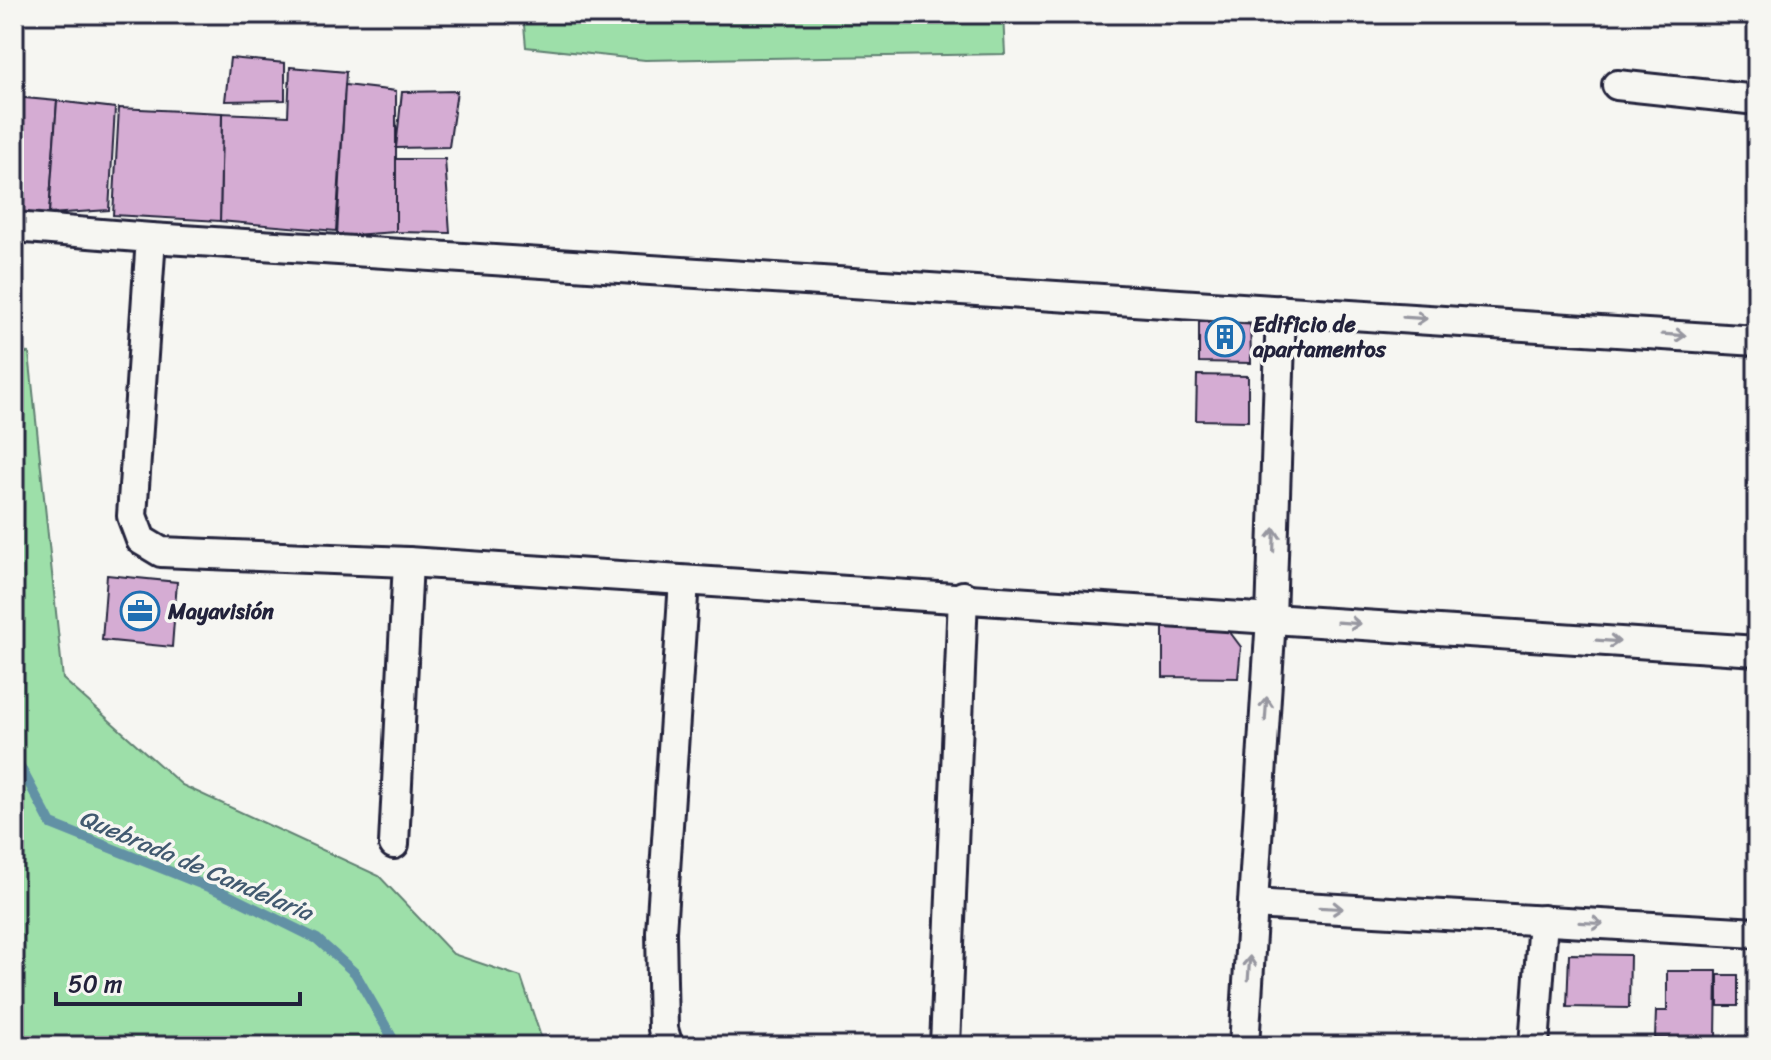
<svg xmlns="http://www.w3.org/2000/svg" width="1771" height="1060" font-family="Sriracha,sans-serif">
  <style>
    .green { fill: #9ddfa9; stroke: #608072; stroke-width: 2 }
    .lines { fill: none; stroke-linecap: round; stroke-linejoin: round }
    .stream { stroke: #6291a5; stroke-width: 10 }
    .building { fill: #d5acd3; stroke: #22223b; stroke-width: 2 }
    .minor-casing { stroke: #22223b; stroke-width: 34 }
    .minor { stroke: #f6f6f2; stroke-width: 28 }
    .oneway { stroke: #9797a0 }
    .labels { text-anchor: middle; dominant-baseline: central; stroke-width: 7; stroke-linejoin: round; paint-order: stroke }
    .poi-label { font-size: 22px; font-weight: bold; fill: #22223b; stroke: #f6f6f2; text-anchor: start }
    .water-label { font-size: 24px; font-style: italic; fill: #425a70; stroke: #f6f6f2 }
  </style>
  <rect width="100%" height="100%" fill="#f6f6f2"/>
  <filter id="ink" filterUnits="userSpaceOnUse"><feTurbulence type="fractalNoise" baseFrequency=".0125" numOctaves="2"/><feDisplacementMap in="SourceGraphic" scale="16" xChannelSelector="R" yChannelSelector="G"/><feConvolveMatrix kernelMatrix="1 2 1 2 8 2 1 2 1" color-interpolation-filters="sRGB"/></filter>
  <g filter="url(#ink)">
    <!-- green -->
    <g class="green">
      <path d="M 523,14 L 1003,14 L 1005,54 L 645,60 L 526,47 Z"/>
      <path d="M 14,352 L 29,353 L 63,679 L 182,785 L 379,876 L 453,954 L 521,977 L 544,1046 L 14,1046 Z"/>
    </g>
    <g class="lines">
      <!-- stream -->
      <path class="stream" d="M 14,755 L 51,824 L 226,894 L 317,939 L 355,973 L 397,1046"/>
    </g>
    <!-- building -->
    <g class="building">
      <path d="M 230,58 L 285,63 L 285,100 L 225,101 Z"/>
      <path d="M 290,67 L 346,72 L 336,231 L 220,221 L 222,113 L 288,116 Z"/>
      <path d="M 345,85 L 396,91 L 396,232 L 337,236 Z"/>
      <path d="M 457,91 L 449,147 L 396,148 L 402,92 Z"/>
      <path d="M 14,97 L 57,101 L 49,214 L 14,214 Z"/>
      <path d="M 57,101 L 115,108 L 109,210 L 49,214 Z"/>
      <path d="M 119,108 L 222,113 L 220,221 L 113,215 Z"/>
      <path d="M 396,159 L 445,159 L 450,233 L 396,232 Z"/>
      <path d="M 1199,309 L 1250,312 L 1251,363 L 1199,362 Z"/>
      <path d="M 1197,375 L 1248,376 L 1248,421 L 1196,420 Z"/>
      <path d="M 107,575 L 177,582 L 172,647 L 102,640 Z"/>
      <path d="M 1163,623 L 1219,627 L 1229,631 L 1241,647 L 1238,678 L 1163,677 Z"/>
      <path d="M 1569,954 L 1630,955 L 1629,1008 L 1567,1007 Z"/>
      <path d="M 1667,971 L 1717,971 L 1716,1039 L 1655,1038 L 1656,1011 L 1667,1011 Z"/>
      <rect x="1718" y="975" width="20" height="31"/>
      <path d="M 1554,1043 L 1629,1044 L 1629,1046 L 1554,1046 Z"/>
    </g>
    <g class="lines">
      <!-- minor casing -->
      <g class="minor-casing">
        <g id="minor">
          <path d="M 1617,85 L 1757,100"/>
          <path d="M 14,227 L 151,238 L 1757,341"/>
          <path d="M 151,238 L 132,516 L 141,540 L 161,552 L 408,562 L 1757,651"/>
          <path d="M 394,844 L 408,562"/>
          <path d="M 1253,904 L 1757,933"/>
          <path d="M 668,1046 L 663,1029 L 661,932 L 684,581"/>
          <path d="M 945,1046 L 963,596"/>
          <path d="M 1244,1046 L 1271,618 L 1281,310"/>
          <path d="M 1534,1046 L 1543,920"/>
        </g>
      </g>
      <!-- minor -->
      <use href="#minor" class="minor"/>
    </g>
    <!-- one-way arrows -->
    <defs><path id="oneway-shaft" d="M-6 0H5M1.5-3L5.5 0L1.5 3" fill="none" stroke-width="1.6" stroke-linecap="round" stroke-linejoin="round" transform="scale(2)"/></defs>
    <g class="oneway">
      <use href="#oneway-shaft" transform="translate(1415 318) rotate(4)"/>
      <use href="#oneway-shaft" transform="translate(1674 335) rotate(4)"/>
      <use href="#oneway-shaft" transform="translate(1274 540) rotate(-88)"/>
      <use href="#oneway-shaft" transform="translate(1349 623) rotate(4)"/>
      <use href="#oneway-shaft" transform="translate(1608 641) rotate(4)"/>
      <use href="#oneway-shaft" transform="translate(1266 709) rotate(-86)"/>
      <use href="#oneway-shaft" transform="translate(1331 908) rotate(3)"/>
      <use href="#oneway-shaft" transform="translate(1591 923) rotate(3)"/>
      <use href="#oneway-shaft" transform="translate(1249 968) rotate(-86)"/>
    </g>
  </g>
  <!-- icons -->
  <defs>
    <g id="building-ring" transform="scale(2)"><circle r="9.5" fill="#f6f6f2" stroke="#1f6fb2" stroke-width="1.5"/><path d="M-4-6H4V6H1V3H-1V6H-4ZM-2.5-4.3h1.7v1.8h-1.7ZM.8-4.3h1.7v1.8H.8ZM-2.5-1h1.7V.8h-1.7ZM.8-1h1.7V.8H.8Z" fill="#1f6fb2"/></g>
    <g id="office-ring" transform="scale(2)"><circle r="9.5" fill="#f6f6f2" stroke="#1f6fb2" stroke-width="1.5"/><path d="M-6-3h4V-5.5h4V-3h4V5H-6ZM-1-4.5V-3h2v-1.5ZM-6 0V1H6V0Z" fill="#1f6fb2"/></g>
  </defs>
  <g fill-rule="evenodd">
    <use href="#building-ring" x="1225" y="337"/>
    <use href="#office-ring" x="140" y="611"/>
  </g>
  <g class="labels">
    <!-- poi labels -->
    <g class="poi-label">
      <text x="1253" y="324">Edificio de<tspan x="1253" dy="25">apartamentos</tspan></text>
      <text x="168" y="611">Mayavisión</text>
    </g>
    <!-- water labels -->
    <g class="water-label">
      <text transform="translate(196 865) rotate(23)">Quebrada de Candelaria</text>
    </g>
  </g>
  <!-- margin -->
  <rect width="1771" height="1060" fill="none" stroke="#f6f6f2" stroke-width="48"/>
  <rect x="24" y="24" width="1723" height="1012" fill="none" stroke="#22223b" stroke-width="3" filter="url(#ink)"/>
  <!-- scale -->
  <path d="M56 992v12h244v-12" fill="none" stroke="#22223b" stroke-width="4"/>
  <text x="68" y="992" font-size="24" fill="#22223b" stroke="#f6f6f2" stroke-width="6" paint-order="stroke">50 m</text>
</svg>
